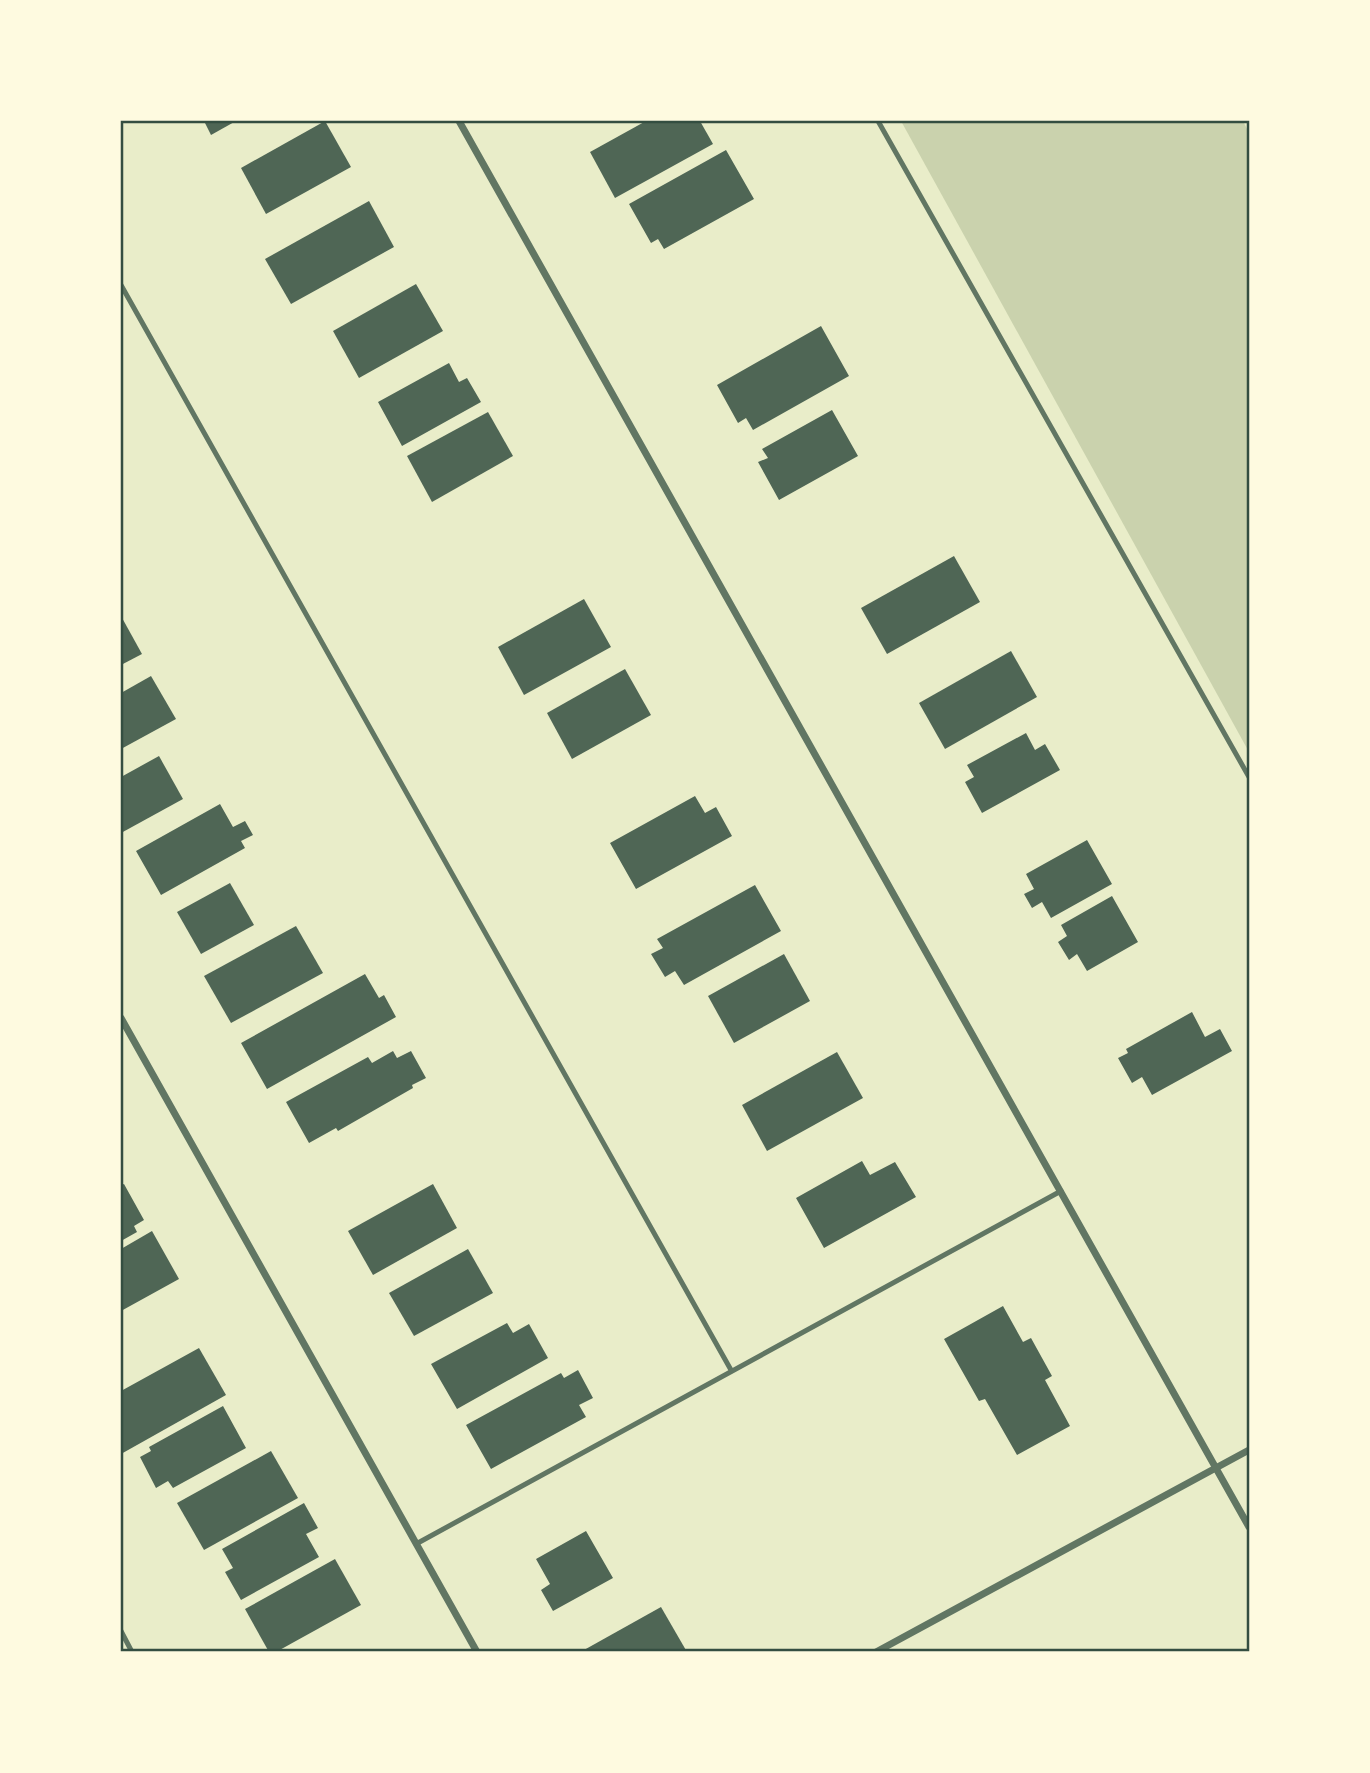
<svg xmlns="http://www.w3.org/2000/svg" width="1370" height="1773" font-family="Spectral,serif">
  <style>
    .green { fill: #cad2ad }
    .building { fill: #4f6655 }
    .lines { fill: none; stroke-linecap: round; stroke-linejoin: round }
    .service { stroke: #617663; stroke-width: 5 }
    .minor { stroke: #617663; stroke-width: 7 }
    .neatline { fill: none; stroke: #344e41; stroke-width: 2.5 }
  </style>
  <rect width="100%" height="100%" fill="#e9edc9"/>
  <!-- green -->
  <path class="green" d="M 901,121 L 1243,121 L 1249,133 L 1249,752 Z"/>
  <!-- building -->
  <g class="building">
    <path d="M 204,121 L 236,121 L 211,135 Z"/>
    <path d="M 325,121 L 351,167 L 266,214 L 241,168 Z"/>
    <path d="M 646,121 L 700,121 L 713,144 L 615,198 L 590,152 Z"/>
    <path d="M 726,150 L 754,199 L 664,249 L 658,239 L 651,243 L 629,204 Z"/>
    <path d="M 369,201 L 394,247 L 291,304 L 265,259 Z"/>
    <path d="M 416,284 L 443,331 L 359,378 L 333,331 Z"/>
    <path d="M 821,326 L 849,376 L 753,430 L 746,418 L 738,423 L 717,385 Z"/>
    <path d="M 449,363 L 459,382 L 467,378 L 481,402 L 402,446 L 378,402 Z"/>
    <path d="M 832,410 L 858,456 L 779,500 L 758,462 L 768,458 L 762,449 Z"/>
    <path d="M 488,412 L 513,456 L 432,502 L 407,456 Z"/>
    <path d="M 954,556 L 980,602 L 887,654 L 861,608 Z"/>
    <path d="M 584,599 L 611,647 L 524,695 L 498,647 Z"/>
    <path d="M 121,616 L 142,654 L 121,665 Z"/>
    <path d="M 1011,651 L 1037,697 L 945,749 L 919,703 Z"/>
    <path d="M 625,669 L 651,715 L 572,759 L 547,713 Z"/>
    <path d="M 151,676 L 176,719 L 121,749 L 121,693 Z"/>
    <path d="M 1026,733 L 1035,750 L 1045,744 L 1060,770 L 982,813 L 965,782 L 974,777 L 967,765 Z"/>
    <path d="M 159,756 L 183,799 L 121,833 L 121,777 Z"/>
    <path d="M 695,796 L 705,813 L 716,807 L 732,836 L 636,889 L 610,843 Z"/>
    <path d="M 220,804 L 233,827 L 245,821 L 253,835 L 241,841 L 245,848 L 161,895 L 136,851 Z"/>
    <path d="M 1087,840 L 1112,884 L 1051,918 L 1042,902 L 1032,908 L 1024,894 L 1034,889 L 1026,874 Z"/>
    <path d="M 230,883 L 254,925 L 201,954 L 177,912 Z"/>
    <path d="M 755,885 L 781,931 L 684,985 L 675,971 L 665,977 L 651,954 L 663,948 L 657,939 Z"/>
    <path d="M 1112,896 L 1138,942 L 1087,971 L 1077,954 L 1069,960 L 1058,942 L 1067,936 L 1061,925 Z"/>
    <path d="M 296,926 L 323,973 L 231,1023 L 204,976 Z"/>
    <path d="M 784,954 L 810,1001 L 734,1043 L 708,996 Z"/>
    <path d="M 365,974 L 379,998 L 384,995 L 396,1017 L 267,1089 L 241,1043 Z"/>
    <path d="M 1192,1012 L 1205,1037 L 1220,1029 L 1232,1051 L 1152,1095 L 1142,1077 L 1132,1083 L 1118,1058 L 1128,1053 L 1126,1049 Z"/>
    <path d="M 393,1051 L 397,1058 L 411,1051 L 426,1078 L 412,1085 L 413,1088 L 338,1131 L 336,1128 L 309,1143 L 286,1102 L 368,1057 L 372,1063 Z"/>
    <path d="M 837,1052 L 863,1098 L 767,1151 L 742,1105 Z"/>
    <path d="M 862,1161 L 870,1175 L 895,1162 L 916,1197 L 824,1248 L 796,1198 Z"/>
    <path d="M 124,1184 L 144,1220 L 134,1226 L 137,1232 L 121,1241 L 121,1185 Z"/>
    <path d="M 433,1184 L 457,1228 L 373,1275 L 348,1231 Z"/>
    <path d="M 152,1231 L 179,1279 L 121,1311 L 121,1249 Z"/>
    <path d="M 468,1249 L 493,1293 L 414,1336 L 389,1293 Z"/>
    <path d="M 1003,1306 L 1023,1342 L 1031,1338 L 1052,1376 L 1045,1380 L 1070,1426 L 1017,1455 L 985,1399 L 979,1401 L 944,1339 Z"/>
    <path d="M 507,1323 L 513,1333 L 529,1324 L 548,1358 L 457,1409 L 431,1364 Z"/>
    <path d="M 199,1348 L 226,1395 L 121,1454 L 121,1391 Z"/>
    <path d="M 578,1370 L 593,1398 L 579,1405 L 586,1417 L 491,1469 L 466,1425 L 561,1373 L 564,1378 Z"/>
    <path d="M 223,1406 L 246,1448 L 173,1488 L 168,1481 L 156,1488 L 140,1457 L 151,1451 L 149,1447 Z"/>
    <path d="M 271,1451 L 298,1498 L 204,1550 L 177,1503 Z"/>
    <path d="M 304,1503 L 318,1528 L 306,1534 L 319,1557 L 241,1600 L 225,1572 L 233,1568 L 222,1549 Z"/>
    <path d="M 586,1531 L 613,1578 L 553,1611 L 541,1590 L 550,1584 L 536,1559 Z"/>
    <path d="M 335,1559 L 361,1605 L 276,1652 L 269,1652 L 245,1609 Z"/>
    <path d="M 661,1607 L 687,1652 L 585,1652 L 584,1650 Z"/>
  </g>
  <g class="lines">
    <!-- service -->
    <g class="service">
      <path d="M 878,121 L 1249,777"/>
      <path d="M 121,285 L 731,1370"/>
      <path d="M 416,1544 L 1061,1191"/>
      <path d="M 121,1631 L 132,1652"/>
    </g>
    <!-- minor -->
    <g class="minor">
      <path d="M 459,121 L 1249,1527"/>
      <path d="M 121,1018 L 477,1652"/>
      <path d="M 876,1652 L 1249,1450"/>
    </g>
  </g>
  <!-- border -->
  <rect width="1370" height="1773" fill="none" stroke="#fefae0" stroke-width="245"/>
  <rect x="122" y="122" width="1126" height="1528" class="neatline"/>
</svg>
